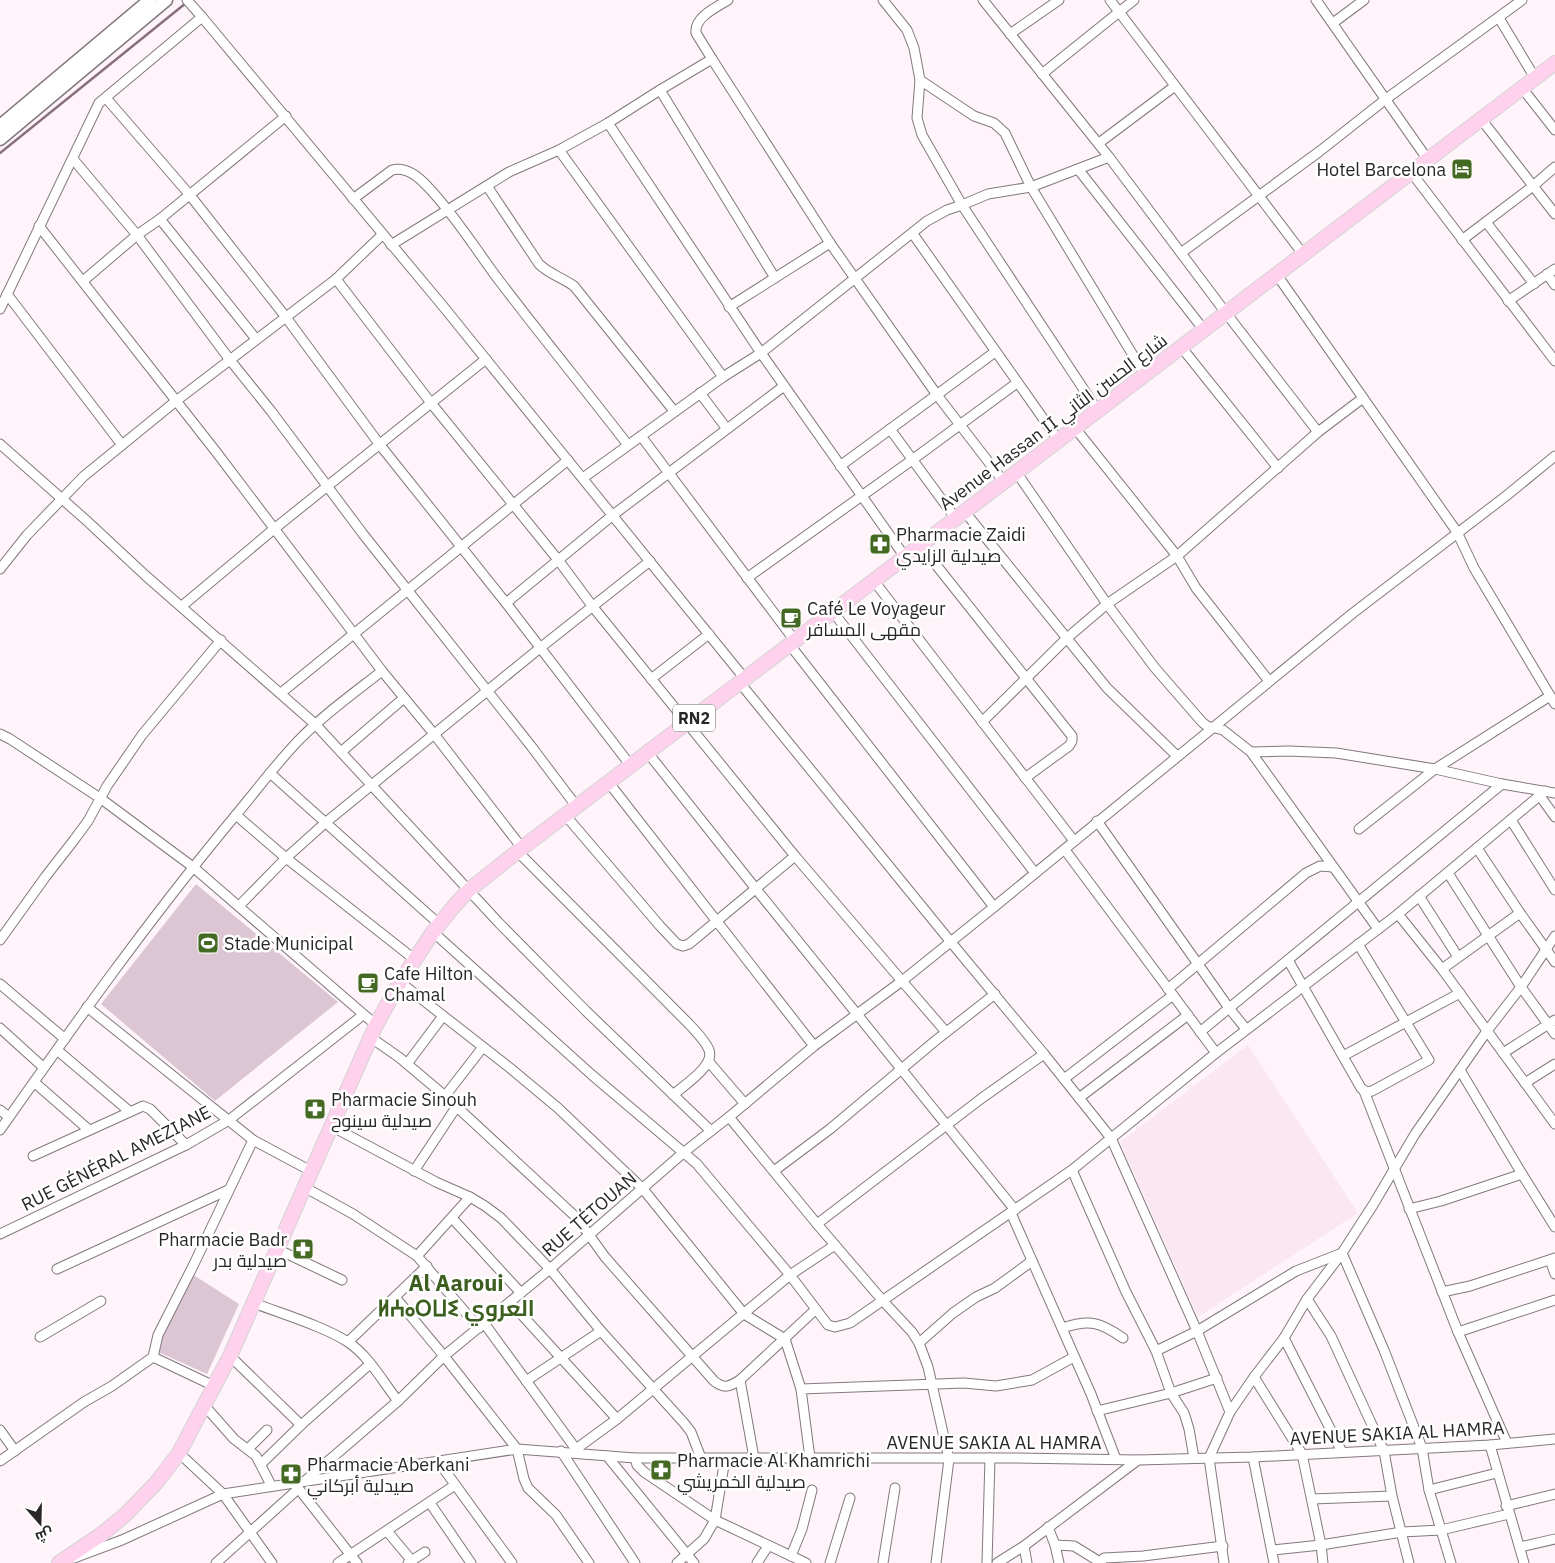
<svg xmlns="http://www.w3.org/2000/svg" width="1555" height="1563" font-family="'IBM Plex Sans',Cairo,'Noto Sans Tifinagh',sans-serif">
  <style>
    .built { fill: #fae7f1 }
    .green { fill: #ddc6d3 }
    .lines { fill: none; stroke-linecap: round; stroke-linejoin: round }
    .stream { stroke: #886f7e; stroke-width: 2.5 }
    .street-casing { stroke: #82787e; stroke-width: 11 }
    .secondary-casing { stroke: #82787e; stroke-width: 15 }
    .primary-casing { stroke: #d4d4d4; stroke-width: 16 }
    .street { stroke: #fff; stroke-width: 9 }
    .secondary { stroke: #fff; stroke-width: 12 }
    .primary { stroke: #fed1ec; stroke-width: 14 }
    .labels { text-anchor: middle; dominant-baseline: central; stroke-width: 5; stroke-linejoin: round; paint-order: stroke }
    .shield { fill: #fff; stroke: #696768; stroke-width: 1 }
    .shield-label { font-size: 16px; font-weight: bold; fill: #292628 }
    .poi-label { font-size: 18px; fill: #292628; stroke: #fff; text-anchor: start }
    .street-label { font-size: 18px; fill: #292628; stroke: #fff }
    .district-label { font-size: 22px; font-weight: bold; fill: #3c5e1f; stroke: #fff }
  </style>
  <rect width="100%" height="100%" fill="#fff4fa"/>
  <!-- built -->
  <path class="built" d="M 1248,1045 L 1358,1213 L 1198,1317 L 1120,1142 Z"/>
  <!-- green -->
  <g class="green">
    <path d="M 196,884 L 338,1002 L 215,1101 L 101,1004 Z"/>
    <path d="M 192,1274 L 239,1304 L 207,1374 L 156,1351 Z"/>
  </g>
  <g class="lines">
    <!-- stream -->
    <path class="stream" d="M 0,153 L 186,3"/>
    <!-- street casing -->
    <g class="street-casing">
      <g id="street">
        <path d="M 187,0 L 202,17"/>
        <path d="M 983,0 L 1109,157 L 1226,313 L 1318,432 L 1363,398"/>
        <path d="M 1110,0 L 1303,254"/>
        <path d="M 1316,0 L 1428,160"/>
        <path d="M 1499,18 L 1535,78"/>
        <path d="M 1333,23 L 1364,0"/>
        <path d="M 1010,34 L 1059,0"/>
        <path d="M 712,59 L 696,33 C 694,17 717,7 728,0"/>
        <path d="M 1042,74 L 1134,0"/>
        <path d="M 920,80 L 974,116 L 994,123 L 1005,133 L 1031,187 L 1145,375"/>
        <path d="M 1522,88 L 1555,130"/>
        <path d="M 660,90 L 775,278"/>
        <path d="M 106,98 L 189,194 L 285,316 L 380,445 L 506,603 L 631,766"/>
        <path d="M 1481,119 L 1555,214"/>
        <path d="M 608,123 L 761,353 L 905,557"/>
        <path d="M 1099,143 L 1175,86"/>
        <path d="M 559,150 L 723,377"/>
        <path d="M 73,159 L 137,235 L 230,360 L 271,411 L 363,534 L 531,746 L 577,807"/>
        <path d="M 1078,169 L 1204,330"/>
        <path d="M 1411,172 L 1555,361"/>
        <path d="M 487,186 L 539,264 C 549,274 563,278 574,286 L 674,411"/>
        <path d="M 353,199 L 392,170 C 406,166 419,177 428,187 C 453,213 473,245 495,275 C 538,332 584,388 628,445"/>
        <path d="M 160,219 L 256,339"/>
        <path d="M 1486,222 L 1534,284"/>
        <path d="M 39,226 L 217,453 L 382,671 L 434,734 L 522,848"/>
        <path d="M 913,234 L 1059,441"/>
        <path d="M 1462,240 L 1533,186 L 1555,167"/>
        <path d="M 391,245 L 509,172 L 559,150 L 608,123 L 660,90 L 712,59 L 830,243 L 937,395 L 1004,482"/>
        <path d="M 1181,253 L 1320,151 L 1386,99 L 1522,0"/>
        <path d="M 1547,274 L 1555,285"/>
        <path d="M 1277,275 L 1457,532 L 1474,568 L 1555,704"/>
        <path d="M 336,279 L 431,403 L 559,561 L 593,607 L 795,856 L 689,944 L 683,946 L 677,944 L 660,926 L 566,816"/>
        <path d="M 83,281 L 137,235 L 160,219 L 286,116"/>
        <path d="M 7,294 L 122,445"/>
        <path d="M 1508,301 L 1555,269"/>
        <path d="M 729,307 L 830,243"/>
        <path d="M 0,309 L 99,103 L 202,17 L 442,305 L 745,679"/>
        <path d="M 1182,348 L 1278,468"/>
        <path d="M 700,393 L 727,429"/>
        <path d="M 1098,411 L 962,205 L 988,194 L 1031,187 L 1109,157"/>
        <path d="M 1075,428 L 1177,556 L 1196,588 L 1269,681"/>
        <path d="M 890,429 L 956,519"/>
        <path d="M 0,444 L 87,521 L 146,576 L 315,724 L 499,923 L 586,1011 L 711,1131 L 683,1153 L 550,1269 L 444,1356 L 398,1401 L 305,1481"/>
        <path d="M 840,466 L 995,352"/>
        <path d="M 1017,473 L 1107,604 L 1155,668 L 1202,722 L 1207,726 L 1223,730 L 1251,752 L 1378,929"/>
        <path d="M 583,478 L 641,436"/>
        <path d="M 965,512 L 1107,688 L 1177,756"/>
        <path d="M 921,546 L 1072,736 L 1072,741 L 1069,746 L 1025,778"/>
        <path d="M 0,569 L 27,535 L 84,476 L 176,401 L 336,279 L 382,235"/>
        <path d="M 747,578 L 912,460 L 1017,383"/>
        <path d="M 874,581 L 1074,841"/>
        <path d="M 506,603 L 613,515 L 784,386"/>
        <path d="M 182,606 L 274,529 L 486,359"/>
        <path d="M 833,612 L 1035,873"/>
        <path d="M 795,641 L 641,436 L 723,377 L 761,353 L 927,221 L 947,210 L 962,205 L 922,135 L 917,118 L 920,80 L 914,48 L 907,30 L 883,0"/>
        <path d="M 790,645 L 994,907 L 902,981 L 795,856"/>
        <path d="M 651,679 L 709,634"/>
        <path d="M 740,683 L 950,941 L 1044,1054"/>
        <path d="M 281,693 L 568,460"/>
        <path d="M 982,722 L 1067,638 L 1107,604 L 1177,556 L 1318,432"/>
        <path d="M 0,734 L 10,739 L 100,798 L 193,867 L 376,1025"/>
        <path d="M 341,752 L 404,698"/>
        <path d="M 1251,752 L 1289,751 L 1336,753 L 1435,769 L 1502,784 L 1555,793"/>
        <path d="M 648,753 L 756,889 L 1015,1210"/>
        <path d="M 270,773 L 439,924"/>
        <path d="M 609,783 L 814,1046"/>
        <path d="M 1545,791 L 1398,914 L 1442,969 L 1555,1124"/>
        <path d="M 1540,796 L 1555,817"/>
        <path d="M 236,815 L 286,858 L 414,959"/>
        <path d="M 1511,820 L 1555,890"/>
        <path d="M 1097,821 L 1229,1008 L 1246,1029"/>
        <path d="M 1359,829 L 1435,769 L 1550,696"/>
        <path d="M 1477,848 L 1520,913 L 1555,962"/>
        <path d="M 1065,850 L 1216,1053"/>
        <path d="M 518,852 L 689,1024 C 696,1032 705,1040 709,1050 C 715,1066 684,1085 673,1095"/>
        <path d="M 1448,873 L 1521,987 L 1555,1034"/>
        <path d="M 1419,896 L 1458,957"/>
        <path d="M 239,906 L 286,858 L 325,823 L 540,648 L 650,561"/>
        <path d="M 994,907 L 1353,613 L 1506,496 L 1555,456"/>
        <path d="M 433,932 L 592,1075 L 697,1164 L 790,1275 L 617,1419 L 576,1449"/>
        <path d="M 0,940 L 46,876 L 74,840 L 88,821 L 107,786 L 142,735 L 221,640"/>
        <path d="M 1288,960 L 1361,1088 L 1367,1092 L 1372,1091 L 1429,1060 L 1358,944"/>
        <path d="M 1442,969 L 1520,913"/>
        <path d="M 400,982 L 510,1068 L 558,1108 L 643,1189 L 744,1314 L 785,1339 L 801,1389"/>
        <path d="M 0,984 L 65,1039"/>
        <path d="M 1168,989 L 1306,873 L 1320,866 L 1333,867"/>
        <path d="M 87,1007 L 253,1140 L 311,1171"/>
        <path d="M 0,1028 L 43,1067"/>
        <path d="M 1200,1032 L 1502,784"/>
        <path d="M 370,1037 L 400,1058 L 445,1096 L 577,1218 L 605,1257 L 714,1381 C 724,1389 729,1387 740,1380 L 815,1310"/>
        <path d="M 57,1050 L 129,1111"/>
        <path d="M 1503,1053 L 1555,1020"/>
        <path d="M 1343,1056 L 1460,993"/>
        <path d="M 709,1062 L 745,1104"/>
        <path d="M 407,1064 L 443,1016"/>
        <path d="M 1460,1070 L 1522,1174"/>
        <path d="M 1064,1079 L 1173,995"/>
        <path d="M 34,1082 L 89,1130"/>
        <path d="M 1525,1083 L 1555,1064"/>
        <path d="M 1364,1091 L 1458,1332 L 1507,1443"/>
        <path d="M 445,1096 L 483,1047"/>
        <path d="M 1079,1098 L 1188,1015"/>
        <path d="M 0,1110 L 9,1117"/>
        <path d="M 331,1126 L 436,1182 L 470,1197 L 485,1206 L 501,1218 L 550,1269 L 601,1331 L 684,1423 L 691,1432 L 701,1458"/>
        <path d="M 0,1130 C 74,1025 148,921 230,822 C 253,795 274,766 298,741 C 323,715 354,693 382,671"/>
        <path d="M 711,1131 L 729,1117"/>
        <path d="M 33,1156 L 143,1106 L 150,1109 L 186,1145"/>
        <path d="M 1072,1170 L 1126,1292 L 1156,1351 L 1171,1393 L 1184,1413 L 1189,1429 L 1194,1458"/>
        <path d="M 414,1171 L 457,1106"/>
        <path d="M 774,1171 L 830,1129 L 935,1041 L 995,994"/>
        <path d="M 304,1187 L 353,1214 L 417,1256 L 479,1328"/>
        <path d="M 1409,1209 L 1441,1201 L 1522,1174 L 1555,1227"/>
        <path d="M 1011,1213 L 1091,1394 L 1116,1459"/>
        <path d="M 452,1218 L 521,1293"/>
        <path d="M 817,1224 L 982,1098 L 1044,1054 L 1111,1138 L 1197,1331 L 1230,1412 L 1209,1458 L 1224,1563"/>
        <path d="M 0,1234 L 186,1145 L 229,1120 L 363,1015"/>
        <path d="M 835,1245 L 790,1275 L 828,1325 L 835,1327 L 850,1323 L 1072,1170 L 1216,1053 L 1398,914"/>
        <path d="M 277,1249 L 342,1280"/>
        <path d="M 417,1256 L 470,1197"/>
        <path d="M 1550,1260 L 1555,1274"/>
        <path d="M 57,1269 L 228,1190"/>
        <path d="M 1442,1292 L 1470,1286 L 1555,1258"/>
        <path d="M 395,1297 L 444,1356 L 517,1449 L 524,1479 L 528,1488 L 556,1515 L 589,1563"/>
        <path d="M 1307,1299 L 1342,1253 L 1384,1350 L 1422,1448 L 1429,1490 L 1451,1563"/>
        <path d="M 510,1302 L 617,1419"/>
        <path d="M 254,1303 C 282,1314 323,1326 348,1342 C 369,1356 383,1382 398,1401"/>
        <path d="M 484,1323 L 578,1452"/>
        <path d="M 1062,1328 C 1090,1319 1100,1322 1123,1338"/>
        <path d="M 1458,1332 L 1555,1300"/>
        <path d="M 40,1337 L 101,1301"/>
        <path d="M 1284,1338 L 1342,1452"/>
        <path d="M 348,1342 L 427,1266"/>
        <path d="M 919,1343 L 953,1313 L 976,1297 L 995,1288 L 1032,1261"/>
        <path d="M 1156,1351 L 1197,1331 L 1296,1271 L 1342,1253 L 1373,1205 L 1415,1134 L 1487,1031 L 1521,987 L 1555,936"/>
        <path d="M 230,1356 L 301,1425"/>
        <path d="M 153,1357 L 214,1386"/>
        <path d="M 1254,1377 L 1302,1454 L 1321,1545 L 1323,1563"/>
        <path d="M 740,1380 L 754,1458"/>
        <path d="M 526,1381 L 601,1331"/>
        <path d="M 204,1405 L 234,1439 L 256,1456 L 271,1485"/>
        <path d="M 1097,1411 L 1171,1393 L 1217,1378"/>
        <path d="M 1230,1412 L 1254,1377 L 1284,1338 L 1307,1299 L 1331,1336 L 1384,1451 L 1392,1496 L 1409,1563"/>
        <path d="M 0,1430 L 15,1451"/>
        <path d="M 1490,1445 L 1524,1563"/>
        <path d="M 248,1449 L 267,1430"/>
        <path d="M 561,1451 L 635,1563"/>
        <path d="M 179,1453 L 223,1494 L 272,1563"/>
        <path d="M 607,1456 L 694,1563"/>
        <path d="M 1253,1457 L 1274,1563"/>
        <path d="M 635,1458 L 637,1465 L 644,1472 L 715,1520 L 806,1563"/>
        <path d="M 810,1458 L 801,1389 L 964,1383 L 996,1386 L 1032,1380 L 1074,1357"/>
        <path d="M 0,1461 L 84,1402 L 112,1386 L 153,1357 L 158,1335 L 193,1266 L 253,1140"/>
        <path d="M 438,1461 L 512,1563"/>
        <path d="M 261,1464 L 301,1425 L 370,1364"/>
        <path d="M 295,1484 L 357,1563"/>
        <path d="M 1429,1490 L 1497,1473"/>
        <path d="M 1312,1499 L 1392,1496"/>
        <path d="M 430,1503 L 471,1563"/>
        <path d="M 1506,1506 L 1555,1494"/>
        <path d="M 1048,1527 L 1055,1545 L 1059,1563"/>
        <path d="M 387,1531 L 412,1561"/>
        <path d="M 1055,1545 L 1074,1546 L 1100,1562"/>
        <path d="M 1024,1546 L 1027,1563"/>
        <path d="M 1520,1547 L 1555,1539"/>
        <path d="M 1273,1550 L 1321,1545 L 1402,1532 L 1441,1530 L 1509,1514"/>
        <path d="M 791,1556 L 802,1529 L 812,1490"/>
        <path d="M 74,1558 L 122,1540 L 223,1494 L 517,1449 L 635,1458 L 1014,1458 L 1138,1460 L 1253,1457 L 1490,1445 L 1555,1439"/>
        <path d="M 216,1563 L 298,1489"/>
        <path d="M 338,1563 L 455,1485"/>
        <path d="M 408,1563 L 425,1552"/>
        <path d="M 677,1563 L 704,1539 L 715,1520 L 725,1459"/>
        <path d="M 757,1563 L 768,1546"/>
        <path d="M 830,1563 L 850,1498"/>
        <path d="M 883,1563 L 895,1488"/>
        <path d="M 936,1563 L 949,1459 L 928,1367 L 919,1343 L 912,1332 L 883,1301 L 817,1224 L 729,1117 L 814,1046 L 902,981 L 946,1032"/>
        <path d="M 987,1563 L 990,1458"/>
        <path d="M 997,1563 L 1024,1546 L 1138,1460"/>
        <path d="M 1100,1563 L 1104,1558 L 1143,1556 L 1223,1546"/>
      </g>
    </g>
    <!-- secondary casing -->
    <g class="secondary-casing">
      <g id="secondary">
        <path d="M 0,126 L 150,0"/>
        <path d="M 0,139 L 166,0"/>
      </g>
    </g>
    <!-- primary casing -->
    <g class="primary-casing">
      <path id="primary" d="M 59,1563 L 102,1534 L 125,1515 L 156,1483 L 179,1453 L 230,1356 L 376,1025 L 400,982 L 433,932 L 455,905 L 469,890 L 522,848 L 1555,63"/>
    </g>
    <!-- street -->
    <use href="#street" class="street"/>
    <!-- secondary -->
    <use href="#secondary" class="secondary"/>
    <!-- primary -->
    <use href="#primary" class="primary"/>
  </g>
  <!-- icons -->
  <defs>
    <g id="hotel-square" transform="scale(1.125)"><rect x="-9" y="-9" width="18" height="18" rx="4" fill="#446923" stroke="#fff"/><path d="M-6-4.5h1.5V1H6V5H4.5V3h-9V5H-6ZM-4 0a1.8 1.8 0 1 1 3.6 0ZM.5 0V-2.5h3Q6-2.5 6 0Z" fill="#fff"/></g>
    <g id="pharmacy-square" transform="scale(1.125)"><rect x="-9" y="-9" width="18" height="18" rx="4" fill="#446923" stroke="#fff"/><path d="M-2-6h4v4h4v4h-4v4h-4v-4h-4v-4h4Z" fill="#fff"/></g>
    <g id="cafe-square" transform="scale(1.125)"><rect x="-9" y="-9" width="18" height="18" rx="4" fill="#446923" stroke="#fff"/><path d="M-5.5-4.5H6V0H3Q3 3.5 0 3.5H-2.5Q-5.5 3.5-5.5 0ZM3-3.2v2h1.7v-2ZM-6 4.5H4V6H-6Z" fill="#fff"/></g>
    <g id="stadium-square" transform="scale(1.125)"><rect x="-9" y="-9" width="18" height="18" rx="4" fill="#446923" stroke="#fff"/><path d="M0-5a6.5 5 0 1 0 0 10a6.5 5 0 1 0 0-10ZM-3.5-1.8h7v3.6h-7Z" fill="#fff"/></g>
  </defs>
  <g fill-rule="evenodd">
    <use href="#hotel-square" x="1462" y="169"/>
    <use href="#pharmacy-square" x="880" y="544"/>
    <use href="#cafe-square" x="791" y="618"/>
    <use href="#stadium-square" x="208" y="943"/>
    <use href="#cafe-square" x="368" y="983"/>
    <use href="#pharmacy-square" x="315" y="1109"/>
    <use href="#pharmacy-square" x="303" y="1249"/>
    <use href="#pharmacy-square" x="661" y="1470"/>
    <use href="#pharmacy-square" x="291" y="1474"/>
  </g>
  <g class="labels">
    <!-- shield labels -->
    <rect class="shield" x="673" y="704.5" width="42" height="27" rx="4"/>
    <g class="shield-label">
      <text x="694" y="718">RN2</text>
    </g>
    <!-- poi labels -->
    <g class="poi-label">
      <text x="1446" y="169" text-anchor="end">Hotel Barcelona</text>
      <text x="896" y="534">Pharmacie Zaidi<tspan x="896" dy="21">صيدلية الزايدي</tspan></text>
      <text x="807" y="608">Café Le Voyageur<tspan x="807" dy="21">مقهى المسافر</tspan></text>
      <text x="224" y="943">Stade Municipal</text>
      <text x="384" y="973">Cafe Hilton<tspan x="384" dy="21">Chamal</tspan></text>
      <text x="331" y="1099">Pharmacie Sinouh<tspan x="331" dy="21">صيدلية سينوح</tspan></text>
      <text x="287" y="1239" text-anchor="end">Pharmacie Badr<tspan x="287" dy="21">صيدلية بدر</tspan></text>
      <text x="677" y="1460">Pharmacie Al Khamrichi<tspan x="677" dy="21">صيدلية الخمريشي</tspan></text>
      <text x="307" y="1464">Pharmacie Aberkani<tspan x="307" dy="21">صيدلية أبركاني</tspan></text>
    </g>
    <!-- street labels -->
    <g class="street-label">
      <text transform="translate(1053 422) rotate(-37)">Avenue Hassan II شارع الحسن الثاني</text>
      <text transform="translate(116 1158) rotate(-27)">RUE GÉNÉRAL AMEZIANE</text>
      <text transform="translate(589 1214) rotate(-41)">RUE TÉTOUAN</text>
      <text transform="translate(1397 1433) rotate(-3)">AVENUE SAKIA AL HAMRA</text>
      <text x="994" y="1442">AVENUE SAKIA AL HAMRA</text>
    </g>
    <!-- district labels -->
    <g class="district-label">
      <text x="456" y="1282">Al Aaroui<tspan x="456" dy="25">ⵍⵄⴰⵔⵡⵉ العروي</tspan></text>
    </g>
  </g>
  <!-- north arrow -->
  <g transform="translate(40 1523) rotate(160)" stroke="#ffffff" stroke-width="4" paint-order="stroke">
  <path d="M0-4L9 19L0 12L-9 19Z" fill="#292628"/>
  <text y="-8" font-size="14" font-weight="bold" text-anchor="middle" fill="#292628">ش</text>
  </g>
</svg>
